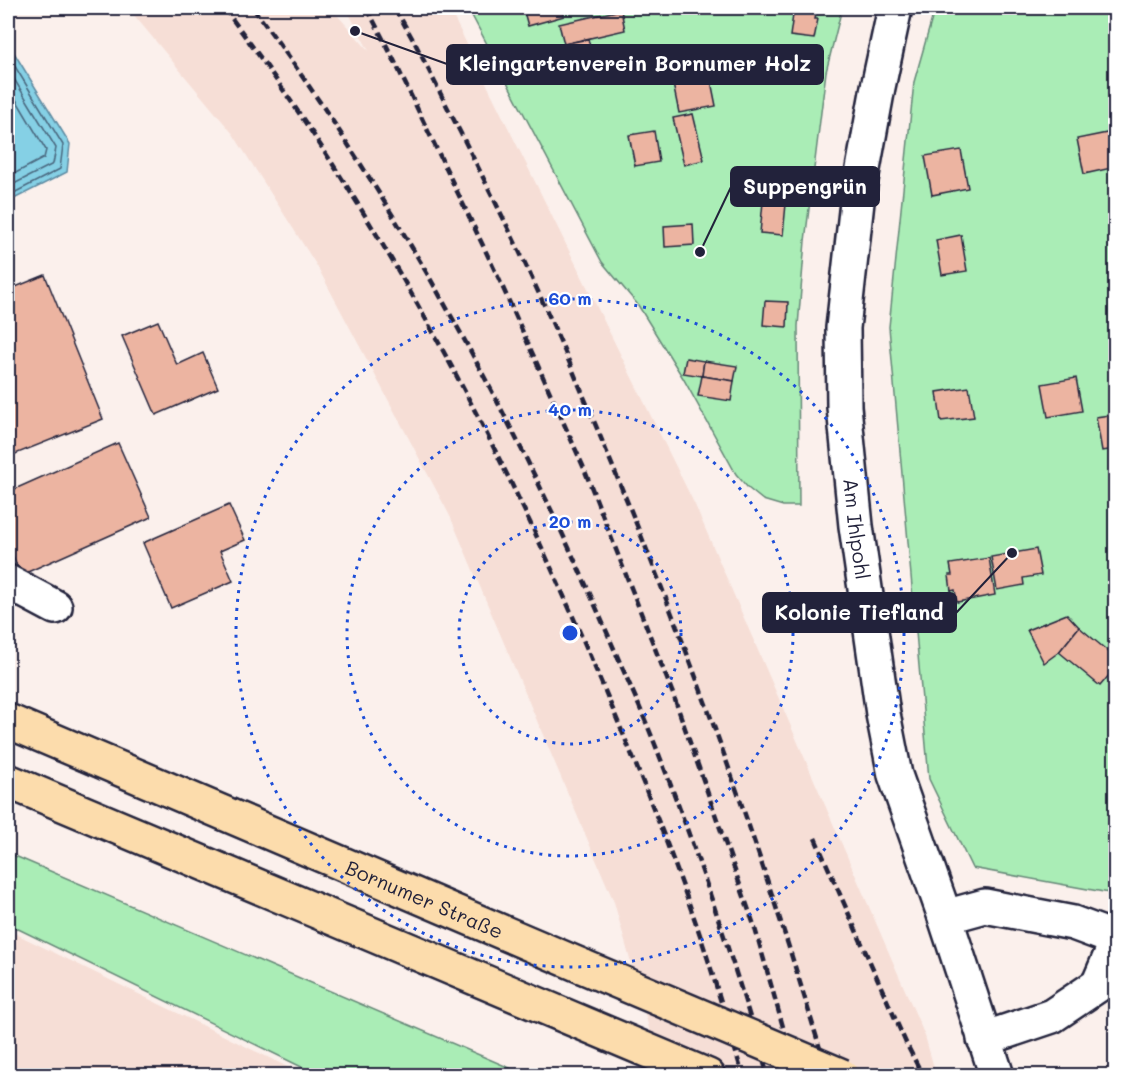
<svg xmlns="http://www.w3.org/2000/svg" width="1123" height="1083" font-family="Mali,sans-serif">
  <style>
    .built { fill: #f6ded6 }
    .green { fill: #aaedb6; stroke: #668878; stroke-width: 1.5 }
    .water { fill: #85d0e5; stroke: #5d8aa1; stroke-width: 1.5 }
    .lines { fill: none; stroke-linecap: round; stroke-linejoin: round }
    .shore { stroke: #4a687f; stroke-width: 1.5 }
    .building { fill: #ecb4a1; stroke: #22223b; stroke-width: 1.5 }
    .minor-casing { stroke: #22223b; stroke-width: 38 }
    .major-casing { stroke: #22223b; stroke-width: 38 }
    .minor { stroke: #fff; stroke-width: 33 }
    .major { stroke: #fcdcac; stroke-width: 33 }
    .rail { stroke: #22223b; stroke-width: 4.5; stroke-dasharray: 9 4.5; stroke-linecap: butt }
    .major-bridge-casing { stroke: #22223b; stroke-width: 38; stroke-linecap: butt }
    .major-bridge { stroke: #fcdcac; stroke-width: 33 }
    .ring { fill: none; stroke: #1d4ed8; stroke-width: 3; stroke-dasharray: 3 6 }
    .labels { text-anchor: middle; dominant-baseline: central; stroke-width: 4.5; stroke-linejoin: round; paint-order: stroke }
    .street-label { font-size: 20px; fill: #22223b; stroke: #fff }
    .centre { fill: #1d4ed8; stroke: #fff; stroke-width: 3 }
    .ring-label { font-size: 18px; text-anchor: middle; font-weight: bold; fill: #1d4ed8; stroke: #fff; stroke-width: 4.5; stroke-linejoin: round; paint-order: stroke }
    .leader { fill: none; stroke: #22223b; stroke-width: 2 }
    .callout-dot { fill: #22223b; stroke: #fff; stroke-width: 2 }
    .callout { fill: #22223b; stroke: #22223b; stroke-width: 2 }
    .callout-label { font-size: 21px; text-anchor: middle; font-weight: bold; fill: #fff }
  </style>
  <rect width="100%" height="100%" fill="#fbf0ec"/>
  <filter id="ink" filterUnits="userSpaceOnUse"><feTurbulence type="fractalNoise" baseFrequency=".0167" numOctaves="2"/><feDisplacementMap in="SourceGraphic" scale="12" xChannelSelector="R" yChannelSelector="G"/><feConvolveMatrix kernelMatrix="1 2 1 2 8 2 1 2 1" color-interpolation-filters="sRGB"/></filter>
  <g filter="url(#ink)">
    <!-- built -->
    <g class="built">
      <path d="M 128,8 L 331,8 L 369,51 L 346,8 L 449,8 L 695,505 L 925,1036 L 936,1075 L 662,1075 L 614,902 L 450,516 L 317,266 L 233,134 Z"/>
      <path d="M 8,930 L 304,1075 L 8,1075 Z"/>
    </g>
    <!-- green -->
    <g class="green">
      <path d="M 468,8 L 842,8 L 826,72 L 805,241 L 798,326 L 799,506 L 783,506 L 763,500 L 748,488 L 736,474 L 683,378 L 638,305 L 602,262 Z"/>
      <path d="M 935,8 L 1115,8 L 1115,894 L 972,868 L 929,779 L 889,327 L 914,82 Z"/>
      <path d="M 8,853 L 526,1075 L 318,1075 L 8,924 Z"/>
    </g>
    <!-- water -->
    <path class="water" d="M 8,43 L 70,144 L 67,172 L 8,202 Z"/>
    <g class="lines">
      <!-- shore -->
      <g class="shore">
        <path d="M 8,55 L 63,145 L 60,169 L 8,196"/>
        <path d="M 8,69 L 56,148 L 53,164 L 8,187"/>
        <path d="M 8,86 L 46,150 L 44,158 L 8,177"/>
      </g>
    </g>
    <!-- building -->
    <g class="building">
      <path d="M 523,8 L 561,8 L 564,16 L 528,26 Z"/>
      <path d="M 794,8 L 817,8 L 815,19 L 818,19 L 814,39 L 790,36 Z"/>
      <path d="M 621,10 L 625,30 L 564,44 L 559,24 Z"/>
      <path d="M 588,39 L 593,57 L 568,63 L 564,44 Z"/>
      <path d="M 708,66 L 716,106 L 679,113 L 671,74 Z"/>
      <path d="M 693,114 L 704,160 L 684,165 L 673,118 Z"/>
      <path d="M 654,131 L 659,162 L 635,166 L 629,135 Z"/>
      <path d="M 1112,132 L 1116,151 L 1116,167 L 1084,174 L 1077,139 Z"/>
      <path d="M 961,150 L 968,188 L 932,195 L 925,156 Z"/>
      <path d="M 766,171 L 789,173 L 783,235 L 760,233 Z"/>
      <path d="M 693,224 L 694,245 L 665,247 L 664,226 Z"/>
      <path d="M 961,235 L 967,271 L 942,275 L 936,240 Z"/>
      <path d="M 45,275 L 103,419 L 8,457 L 8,290 Z"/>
      <path d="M 765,301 L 788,302 L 787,327 L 763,325 Z"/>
      <path d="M 158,321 L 177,365 L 203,353 L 218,388 L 156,415 L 122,336 Z"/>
      <path d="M 686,358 L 704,361 L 702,376 L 683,373 Z"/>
      <path d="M 704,361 L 737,366 L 734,381 L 702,376 Z"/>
      <path d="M 702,376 L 734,381 L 731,401 L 698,396 Z"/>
      <path d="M 1076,378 L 1082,411 L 1048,417 L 1042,384 Z"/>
      <path d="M 969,387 L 974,417 L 941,421 L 937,392 Z"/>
      <path d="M 1116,414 L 1116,449 L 1102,451 L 1096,417 Z"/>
      <path d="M 118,443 L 151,517 L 21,575 L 8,544 L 8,492 Z"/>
      <path d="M 229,505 L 245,540 L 220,551 L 233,581 L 171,608 L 143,543 Z"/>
      <path d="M 1036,549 L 1041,575 L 1023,578 L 1024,585 L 997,590 L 991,557 Z"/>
      <path d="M 989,558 L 995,595 L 957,602 L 955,590 L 951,591 L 949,575 L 952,575 L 950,564 Z"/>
      <path d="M 1067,614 L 1079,627 L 1059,652 L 1044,663 L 1027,630 Z"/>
      <path d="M 1079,627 L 1116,658 L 1116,667 L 1100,686 L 1059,652 Z"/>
    </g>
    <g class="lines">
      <!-- minor casing -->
      <g class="minor-casing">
        <g id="minor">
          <path id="s1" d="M 895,8 L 878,87 L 857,202 L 843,328 L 844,407 L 856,526 L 883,714 L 895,775 L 945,917 L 997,1076"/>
          <path d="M 8,582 L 55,607"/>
          <path d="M 945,917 L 985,906 L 1073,923 L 1116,939"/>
          <path d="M 984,1039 L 1052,1016 L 1098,985 L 1116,943"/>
        </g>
      </g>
      <!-- major casing -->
      <g class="major-casing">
        <g id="major">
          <path id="s2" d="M 8,721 L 584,967"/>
          <path d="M 8,781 L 708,1076"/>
        </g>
      </g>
      <!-- minor -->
      <use href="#minor" class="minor"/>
      <!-- major -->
      <use href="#major" class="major"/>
      <!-- rail -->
      <g class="rail">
        <path d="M 224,8 C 377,211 497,436 596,670 C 634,758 670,847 701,938 C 716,983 729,1030 743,1076"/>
        <path d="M 253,8 C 397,201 513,416 609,637 C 625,675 643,713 658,752 C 700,859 735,967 768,1076"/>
        <path d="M 367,8 L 393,58 L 499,279 L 583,466 L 673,694 L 754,925 L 797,1076"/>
        <path d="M 395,8 L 416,45 C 456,125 498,204 535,285 C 568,356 597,429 627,501 C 704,689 771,880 828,1076"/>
        <path d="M 815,838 L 906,1043 L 923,1076"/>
      </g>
      <!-- major-bridge casing -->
      <g class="major-bridge-casing">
        <path id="major-bridge" d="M 584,967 L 842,1076"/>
      </g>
      <!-- major-bridge -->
      <use href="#major-bridge" class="major-bridge"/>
    </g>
  </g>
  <!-- distance rings -->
  <g class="ring">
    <circle cx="570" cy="633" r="111"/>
    <circle cx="570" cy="633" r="223"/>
    <circle cx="570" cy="633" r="334"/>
  </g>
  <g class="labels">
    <!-- street labels -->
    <g class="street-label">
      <text stroke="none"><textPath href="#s1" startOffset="526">Am Ihlpohl</textPath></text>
      <text stroke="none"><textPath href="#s2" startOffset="453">Bornumer Straße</textPath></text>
    </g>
  </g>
  <circle cx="570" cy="633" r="9" class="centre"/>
  <g class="ring-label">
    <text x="570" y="305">60 m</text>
    <text x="570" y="416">40 m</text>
    <text x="570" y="528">20 m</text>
  </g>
  <!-- callouts -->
  <path class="leader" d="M355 31L447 64M700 252L731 187M1012 553L956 613"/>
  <g class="callout-dot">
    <circle cx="355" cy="31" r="6"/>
    <circle cx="700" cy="252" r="6"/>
    <circle cx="1012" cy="553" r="6"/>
  </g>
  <g class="callout">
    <rect x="447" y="45" width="376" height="39" rx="6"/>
    <rect x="731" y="167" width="148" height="39" rx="6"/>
    <rect x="763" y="593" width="193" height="39" rx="6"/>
  </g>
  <g class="callout-label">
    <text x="635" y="71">Kleingartenverein Bornumer Holz</text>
    <text x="805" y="194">Suppengrün</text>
    <text x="859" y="620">Kolonie Tiefland</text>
  </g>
  <!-- margin -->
  <rect width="1123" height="1083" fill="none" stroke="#fff" stroke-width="30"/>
  <rect x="15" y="15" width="1093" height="1053" fill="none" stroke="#22223b" stroke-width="2" filter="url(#ink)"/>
</svg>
